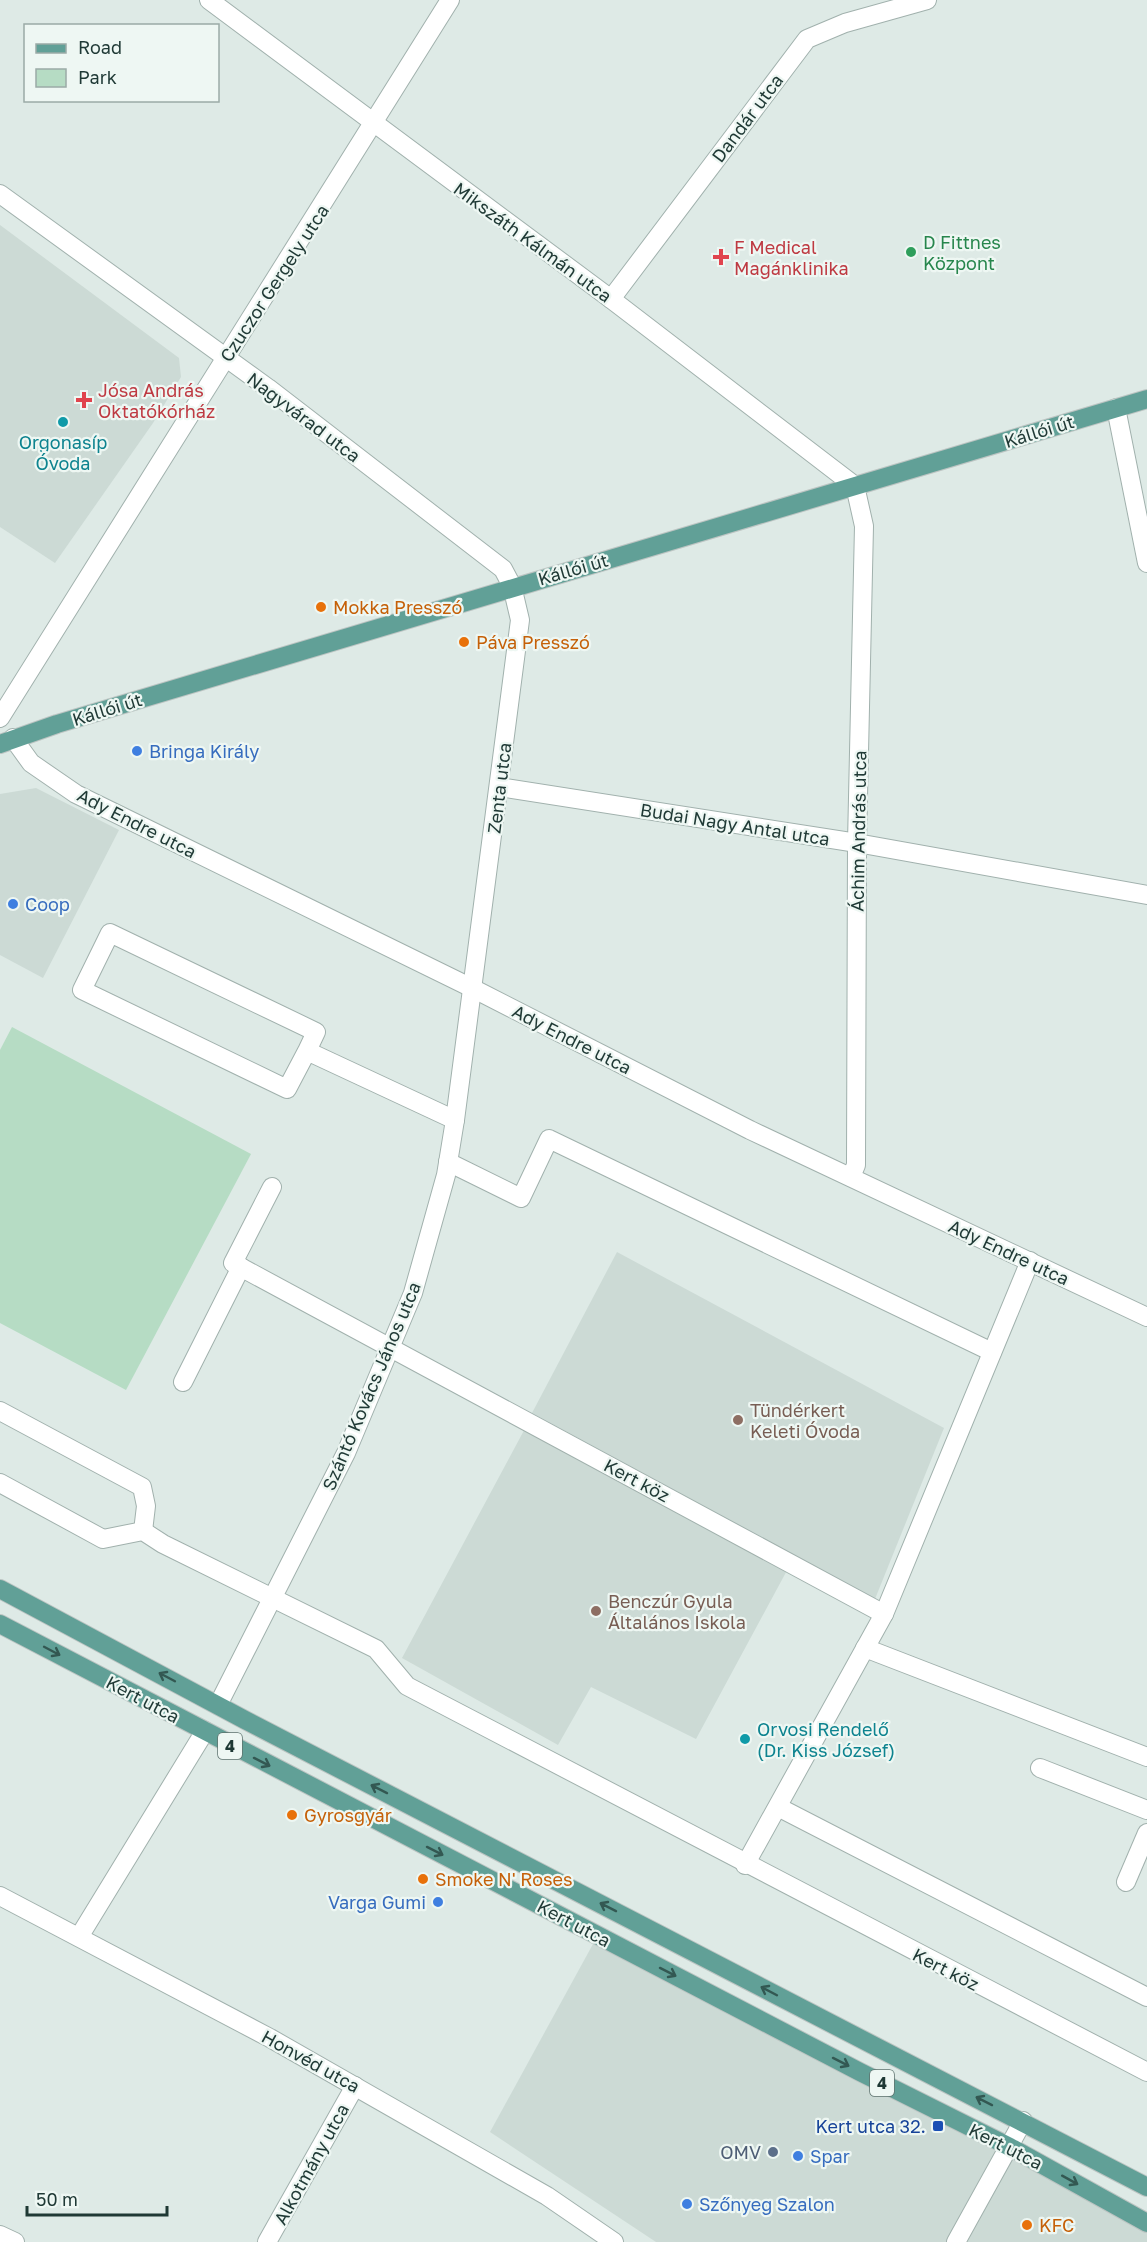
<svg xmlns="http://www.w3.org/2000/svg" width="1147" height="2242" font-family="'Golos Text',sans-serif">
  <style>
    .built { fill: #ccdad5 }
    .green { fill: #b6dcc4 }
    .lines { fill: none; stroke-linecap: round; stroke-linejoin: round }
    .minor-casing { stroke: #a1b1ad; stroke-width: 20 }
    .major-casing { stroke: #bcc4c2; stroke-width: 20 }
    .minor { stroke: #fff; stroke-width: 18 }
    .major { stroke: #61a097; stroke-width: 18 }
    .oneway { stroke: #335852 }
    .leisure-dot { fill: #2e9e5b; stroke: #eef7f3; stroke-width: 2 }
    .health-dot { fill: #e0444e; stroke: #eef7f3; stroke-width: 2 }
    .culture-dot { fill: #0f9aa8; stroke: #eef7f3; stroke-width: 2 }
    .food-dot { fill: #e8710a; stroke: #eef7f3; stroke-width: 2 }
    .shop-dot { fill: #3f7fe0; stroke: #eef7f3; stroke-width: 2 }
    .education-dot { fill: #8d6e63; stroke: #eef7f3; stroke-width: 2 }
    .transit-dot { fill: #1a4fb4; stroke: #eef7f3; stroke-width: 2 }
    .service-dot { fill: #5c6f8a; stroke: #eef7f3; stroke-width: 2 }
    .labels { text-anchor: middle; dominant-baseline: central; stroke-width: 4.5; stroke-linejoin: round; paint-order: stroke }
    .shield { fill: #eef7f3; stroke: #5d726e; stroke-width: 1.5 }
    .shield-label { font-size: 16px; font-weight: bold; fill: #1f3935 }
    .street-label { font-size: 18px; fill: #1f3935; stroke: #eef7f3 }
    .leisure-label { font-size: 18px; fill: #27864d; stroke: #eef7f3; text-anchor: start }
    .health-label { font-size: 18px; fill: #be3a42; stroke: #eef7f3; text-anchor: start }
    .culture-label { font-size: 18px; fill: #0d838f; stroke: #eef7f3 }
    .food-label { font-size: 18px; fill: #c56008; stroke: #eef7f3; text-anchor: start }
    .shop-label { font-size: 18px; fill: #366cbe; stroke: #eef7f3; text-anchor: start }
    .education-label { font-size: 18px; fill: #785e54; stroke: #eef7f3; text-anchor: start }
    .transit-label { font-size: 18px; fill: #164399; stroke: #eef7f3; text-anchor: end }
    .service-label { font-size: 18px; fill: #4e5e75; stroke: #eef7f3; text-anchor: end }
  </style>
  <rect width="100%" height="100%" fill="#deeae6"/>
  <!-- built -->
  <g class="built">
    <path d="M 0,225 L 179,358 L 181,377 L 153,423 L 55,563 L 0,527 Z"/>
    <path d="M 36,788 L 119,830 L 43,978 L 0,955 L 0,794 Z"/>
    <path d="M 617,1252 L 944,1428 L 875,1599 L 532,1413 Z"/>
    <path d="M 529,1421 L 791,1563 L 696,1739 L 591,1687 L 558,1745 L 402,1658 Z"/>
    <path d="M 593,1944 L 1139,2225 L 1147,2231 L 1147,2242 L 656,2242 L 490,2132 Z"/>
  </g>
  <!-- green -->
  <path class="green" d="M 12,1027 L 251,1154 L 126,1390 L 0,1323 L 0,1050 Z"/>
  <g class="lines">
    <!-- minor casing -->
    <g class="minor-casing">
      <g id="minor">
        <path d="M 209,0 L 611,299 L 855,486 L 864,526 L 857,843 L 856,1165 L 851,1177"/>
        <path d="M 0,194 L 268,388 L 503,569 L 512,586 L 520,620 L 455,1120 L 446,1175 L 413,1293 L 346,1453 L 218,1705"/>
        <path d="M 611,299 L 807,39 L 845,23 L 927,0"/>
        <path d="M 1116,408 L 1147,563"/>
        <path d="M 0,718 L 450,0"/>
        <path d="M 13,738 L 31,763 L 76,794 L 474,989 L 750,1130 L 1147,1317"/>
        <path d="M 499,787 L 857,843 L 1147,895"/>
        <path d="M 307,1051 L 287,1089 L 82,990 L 110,933 L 316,1032 L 307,1051 L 455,1120"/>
        <path d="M 448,1162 L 521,1198 L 549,1139 L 992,1352"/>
        <path d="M 272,1187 L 233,1263 L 884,1614"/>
        <path d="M 183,1382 L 241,1267"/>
        <path d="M 0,1411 L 142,1487 L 146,1506 L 143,1531"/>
        <path d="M 0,1483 L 103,1539 L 143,1531 L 163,1544 L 376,1649 L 407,1686 L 1147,2072"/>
        <path d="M 865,1648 L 1147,1757"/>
        <path d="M 1040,1768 L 1147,1810"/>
        <path d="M 778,1807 L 1147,1997"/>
        <path d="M 745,1865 L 884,1614 L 1030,1261"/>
        <path d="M 1126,1882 L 1147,1833"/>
        <path d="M 0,1896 L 270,2038 L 547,2196 L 614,2242"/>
        <path d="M 79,1937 L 205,1731"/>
        <path d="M 0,2235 L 15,2242"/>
        <path d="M 267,2242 L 355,2086"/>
        <path d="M 956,2242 L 1023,2121"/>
      </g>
    </g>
    <!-- major casing -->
    <g class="major-casing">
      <g id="major">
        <path d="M 0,744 L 57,724 L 1147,399"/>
        <path d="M 0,1589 L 245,1720 L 1147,2187"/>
        <path d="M 0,1624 L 860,2072 L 1010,2147 L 1147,2223"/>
      </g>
    </g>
    <!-- minor -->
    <use href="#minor" class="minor"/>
    <!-- major -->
    <use href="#major" class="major"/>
  </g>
  <!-- one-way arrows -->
  <defs><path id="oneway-shaft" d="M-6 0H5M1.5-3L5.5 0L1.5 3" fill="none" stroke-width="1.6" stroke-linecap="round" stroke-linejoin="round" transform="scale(1.5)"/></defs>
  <g class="oneway">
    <use href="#oneway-shaft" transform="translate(52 1651) rotate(28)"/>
    <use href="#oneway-shaft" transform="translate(167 1677) rotate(-152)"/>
    <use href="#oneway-shaft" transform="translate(262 1762) rotate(27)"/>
    <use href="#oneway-shaft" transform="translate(379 1789) rotate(-153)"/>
    <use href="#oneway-shaft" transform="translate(435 1851) rotate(27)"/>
    <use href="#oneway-shaft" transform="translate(608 1907) rotate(-153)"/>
    <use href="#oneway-shaft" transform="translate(668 1972) rotate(27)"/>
    <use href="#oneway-shaft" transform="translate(769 1991) rotate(-152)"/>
    <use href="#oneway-shaft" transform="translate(841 2062) rotate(27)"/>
    <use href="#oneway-shaft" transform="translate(984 2101) rotate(-153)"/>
    <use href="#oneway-shaft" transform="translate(1070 2180) rotate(29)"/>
  </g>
  <!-- markers -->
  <circle class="leisure-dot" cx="911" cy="252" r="6"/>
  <g class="health-dot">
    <path d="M718 248h6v6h6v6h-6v6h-6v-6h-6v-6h6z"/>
    <path d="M81 391h6v6h6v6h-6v6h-6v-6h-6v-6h6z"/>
  </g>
  <g class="culture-dot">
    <circle cx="63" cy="422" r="6"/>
    <circle cx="745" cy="1739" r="6"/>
  </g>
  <g class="food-dot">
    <circle cx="321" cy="607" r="6"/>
    <circle cx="464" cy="642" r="6"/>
    <circle cx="292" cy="1815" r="6"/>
    <circle cx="423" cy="1879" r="6"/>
    <circle cx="1027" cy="2225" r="6"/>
  </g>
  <g class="shop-dot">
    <circle cx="137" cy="751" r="6"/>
    <circle cx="13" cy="904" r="6"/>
    <circle cx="438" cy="1902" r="6"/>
    <circle cx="798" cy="2156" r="6"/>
    <circle cx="687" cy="2204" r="6"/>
  </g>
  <g class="education-dot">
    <circle cx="738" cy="1420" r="6"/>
    <circle cx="596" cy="1611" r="6"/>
  </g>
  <rect class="transit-dot" x="932" y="2120" width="12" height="12" rx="3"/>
  <circle class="service-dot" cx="773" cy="2152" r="6"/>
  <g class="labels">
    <!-- shield labels -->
    <g class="shield">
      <rect x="218" y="1733" width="24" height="26" rx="4.5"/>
      <rect x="870" y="2070" width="24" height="26" rx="4.5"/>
    </g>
    <g class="shield-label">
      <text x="230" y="1746">4</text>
      <text x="882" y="2083">4</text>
    </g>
    <!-- street labels -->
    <g class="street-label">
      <text transform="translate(747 118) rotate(-53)">Dandár utca</text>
      <text transform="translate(533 242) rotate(36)">Mikszáth Kálmán utca</text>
      <text transform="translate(274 283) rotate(-57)">Czuczor Gergely utca</text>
      <text transform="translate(304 417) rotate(37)">Nagyvárad utca</text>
      <text transform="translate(1039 431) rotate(-17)">Kállói út</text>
      <text transform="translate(573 569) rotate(-16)">Kállói út</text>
      <text transform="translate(107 709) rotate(-17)">Kállói út</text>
      <text transform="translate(499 788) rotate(-83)">Zenta utca</text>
      <text transform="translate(137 823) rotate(27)">Ady Endre utca</text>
      <text transform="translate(735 824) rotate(9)">Budai Nagy Antal utca</text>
      <text transform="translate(858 831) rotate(-89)">Áchim András utca</text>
      <text transform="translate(572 1039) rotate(27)">Ady Endre utca</text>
      <text transform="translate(1009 1252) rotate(25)">Ady Endre utca</text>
      <text transform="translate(371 1386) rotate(-67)">Szántó Kovács János utca</text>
      <text transform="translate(637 1480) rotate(28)">Kert köz</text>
      <text transform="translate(143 1699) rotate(28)">Kert utca</text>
      <text transform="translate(574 1923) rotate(28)">Kert utca</text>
      <text transform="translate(946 1969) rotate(27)">Kert köz</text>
      <text transform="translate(311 2061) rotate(29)">Honvéd utca</text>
      <text transform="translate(1006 2146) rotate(27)">Kert utca</text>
      <text transform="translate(311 2164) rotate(-61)">Alkotmány utca</text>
    </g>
    <!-- leisure labels -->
    <g class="leisure-label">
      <text x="923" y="242">D Fittnes<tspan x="923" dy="21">Központ</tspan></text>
    </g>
    <!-- health labels -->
    <g class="health-label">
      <text x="734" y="247">F Medical<tspan x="734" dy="21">Magánklinika</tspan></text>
      <text x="98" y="390">Jósa András<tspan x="98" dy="21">Oktatókórház</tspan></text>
    </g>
    <!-- culture labels -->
    <g class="culture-label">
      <text x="63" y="442">Orgonasíp<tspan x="63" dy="21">Óvoda</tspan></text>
      <text x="757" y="1729" text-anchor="start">Orvosi Rendelő<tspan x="757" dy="21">(Dr. Kiss József)</tspan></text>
    </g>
    <!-- food labels -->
    <g class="food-label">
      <text x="333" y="607">Mokka Presszó</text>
      <text x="476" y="642">Páva Presszó</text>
      <text x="304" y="1815">Gyrosgyár</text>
      <text x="435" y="1879">Smoke N' Roses</text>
      <text x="1039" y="2225">KFC</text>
    </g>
    <!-- shop labels -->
    <g class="shop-label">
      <text x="149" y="751">Bringa Király</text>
      <text x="25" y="904">Coop</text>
      <text x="426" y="1902" text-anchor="end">Varga Gumi</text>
      <text x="810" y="2156">Spar</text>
      <text x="699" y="2204">Szőnyeg Szalon</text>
    </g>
    <!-- education labels -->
    <g class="education-label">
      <text x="750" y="1410">Tündérkert<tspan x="750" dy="21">Keleti Óvoda</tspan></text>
      <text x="608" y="1601">Benczúr Gyula<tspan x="608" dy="21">Általános Iskola</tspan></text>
    </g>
    <!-- transit labels -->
    <g class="transit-label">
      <text x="926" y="2126">Kert utca 32.</text>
    </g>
    <!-- service labels -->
    <g class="service-label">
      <text x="761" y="2152">OMV</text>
    </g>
  </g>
  <!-- legend -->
  <rect x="24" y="24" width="195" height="78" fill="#eef7f3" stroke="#9baba7" stroke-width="1.5"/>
  <rect x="36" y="44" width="30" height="9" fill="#61a097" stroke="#9baba7" stroke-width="1.5"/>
  <text x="78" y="54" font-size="18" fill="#1f3935">Road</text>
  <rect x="36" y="69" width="30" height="18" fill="#b6dcc4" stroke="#9baba7" stroke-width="1.5"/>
  <text x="78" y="84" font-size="18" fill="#1f3935">Park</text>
  <!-- scale -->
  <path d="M27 2206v9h140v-9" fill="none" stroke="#1f3935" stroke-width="3"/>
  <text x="36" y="2206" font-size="18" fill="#1f3935" stroke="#eef7f3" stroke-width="4.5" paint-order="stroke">50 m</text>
</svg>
